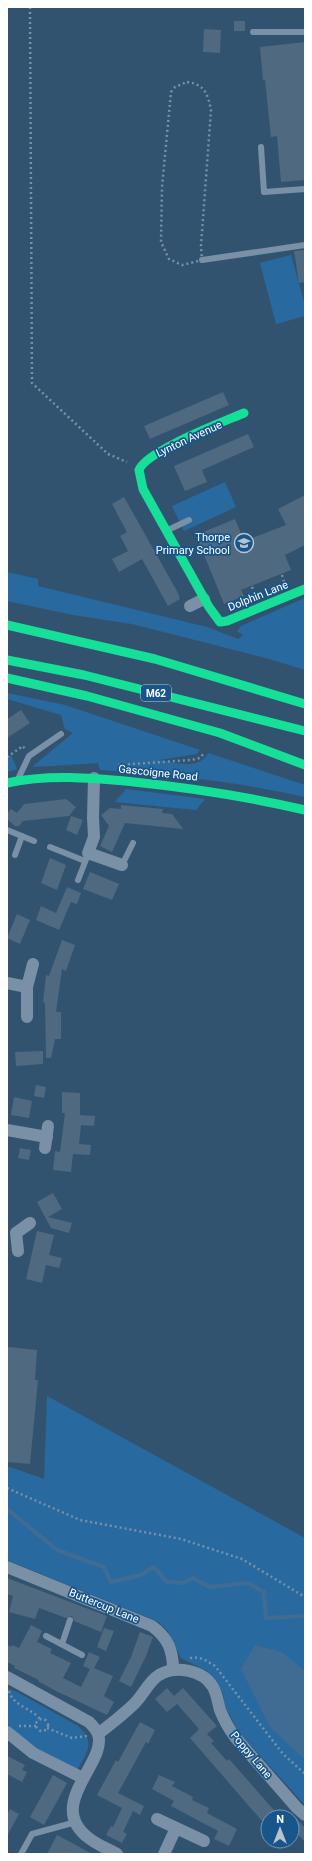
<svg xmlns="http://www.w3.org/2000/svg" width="312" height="1861" font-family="Roboto,sans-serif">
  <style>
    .green { fill: #286aa0 }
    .water { fill: #406c93 }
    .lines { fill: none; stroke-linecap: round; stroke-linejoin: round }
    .stream { stroke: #406c93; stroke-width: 4 }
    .building { fill: #4e6980 }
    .path { stroke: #7990a6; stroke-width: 2.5; stroke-dasharray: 2 3; stroke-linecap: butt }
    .lane { stroke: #7990a6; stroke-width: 6 }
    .street { stroke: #7990a6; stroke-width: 12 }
    .fast { stroke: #16e098; stroke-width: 9 }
    .labels { text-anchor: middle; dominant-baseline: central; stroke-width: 3.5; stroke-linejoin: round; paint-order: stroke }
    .shield { fill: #17558b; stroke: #b9ccdc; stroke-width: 1 }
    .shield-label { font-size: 10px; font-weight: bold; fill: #fff }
    .street-label { font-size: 11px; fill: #fff; stroke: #17558b }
    .poi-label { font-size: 11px; fill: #fff; stroke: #17558b; text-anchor: end }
  </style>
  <rect width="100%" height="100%" fill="#325370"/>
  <!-- green -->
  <g class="green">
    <path d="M 291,255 L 305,305 L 305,316 L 276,324 L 260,263 Z"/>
    <path d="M 225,482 L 236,507 L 184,531 L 172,506 Z"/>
    <path d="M 7,572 L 38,579 L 38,586 L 207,627 L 238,639 L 243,635 L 237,631 L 241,626 L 305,598 L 305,670 L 266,658 L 132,624 L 73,615 L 7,601 Z"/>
    <path d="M 7,693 L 65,705 L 200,750 L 197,754 L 159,760 C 175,762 199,771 208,753 L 305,785 L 305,797 C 238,782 169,774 100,770 L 98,763 L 34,767 L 33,766 L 73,733 L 65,729 L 61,715 L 7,699 Z"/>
    <path d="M 11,755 L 17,769 L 7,772 L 7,758 Z"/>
    <path d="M 126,789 L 205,799 L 196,810 L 115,802 Z"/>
    <path d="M 47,1396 L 305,1538 L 305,1805 L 238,1731 L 225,1706 L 223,1694 L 217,1682 L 207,1671 L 181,1658 L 167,1630 L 157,1621 L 7,1560 L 7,1466 L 44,1479 Z"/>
    <path d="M 7,1688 L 19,1693 L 78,1726 C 96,1742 87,1753 77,1770 C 56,1759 19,1745 7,1723 Z"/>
  </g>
  <!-- water -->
  <path class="water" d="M 255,1645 L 282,1652 L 305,1671 L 305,1760 L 270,1727 L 241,1669 Z"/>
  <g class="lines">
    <!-- stream -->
    <path class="stream" d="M 7,1509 L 57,1550 L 104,1567 L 111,1582 L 141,1575 L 154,1567 L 167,1582 L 184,1583 L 193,1578 L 210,1587 L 248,1583 L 264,1592 L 266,1618 L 305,1616"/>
  </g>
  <!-- building -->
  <g class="building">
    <rect x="234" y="21" width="11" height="10"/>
    <path d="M 204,29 L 221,30 L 220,53 L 203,52 Z"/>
    <path d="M 305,42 L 305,180 L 281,182 L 277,136 L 271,137 L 265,80 L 263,80 L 260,47 Z"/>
    <path d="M 305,250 L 305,282 L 299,283 L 294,251 Z"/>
    <path d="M 223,392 L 229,405 L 150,439 L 144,426 Z"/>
    <path d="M 248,434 L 254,447 L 202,470 L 207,482 L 185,491 L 174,466 Z"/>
    <path d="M 305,495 L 305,545 L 285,555 L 291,570 L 241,590 L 244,596 L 224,604 L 196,535 L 235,519 L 244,541 L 286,525 L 278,509 Z"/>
    <path d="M 124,497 L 178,593 L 180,599 L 168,606 L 142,559 L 119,572 L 112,559 L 128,551 L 120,536 L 127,532 L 112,504 Z"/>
    <path d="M 21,710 L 30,723 L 7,738 L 7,719 Z"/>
    <path d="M 66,799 L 76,807 L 69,816 L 23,821 L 19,826 L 15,826 L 7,819 L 7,814 L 11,809 L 17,813 L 24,804 Z"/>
    <path d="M 121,805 L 163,809 L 162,813 L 172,814 L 183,829 L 125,823 L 112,852 L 100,846 L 109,826 L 101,815 L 110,808 L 121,809 Z"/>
    <path d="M 71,816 L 83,820 L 77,835 L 66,830 Z"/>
    <path d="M 50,858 L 66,865 L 57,890 L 41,883 Z"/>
    <path d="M 90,872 L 119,884 L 112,900 L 83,889 Z"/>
    <path d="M 67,887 L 81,893 L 77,904 L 71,902 L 59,930 L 36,920 L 41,906 L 56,913 Z"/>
    <path d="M 17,914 L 30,920 L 20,944 L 7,938 Z"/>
    <path d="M 62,940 L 75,945 L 66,971 L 62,969 L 56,1012 L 61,1012 L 61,1039 L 55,1039 L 51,1058 L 46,1058 L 45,1003 L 43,1002 L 46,975 L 49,976 Z"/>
    <path d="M 43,1051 L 43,1064 L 16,1066 L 15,1052 Z"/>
    <path d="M 36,1085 L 46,1087 L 44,1098 L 34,1096 Z"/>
    <path d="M 62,1092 L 80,1093 L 80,1115 L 95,1116 L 94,1126 L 81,1125 L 79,1144 L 91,1145 L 90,1155 L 73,1154 L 71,1172 L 53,1170 L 55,1151 L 60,1152 L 65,1113 L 62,1113 Z"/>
    <path d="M 14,1097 L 32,1101 L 29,1118 L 11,1115 Z"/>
    <path d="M 20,1148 L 31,1150 L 29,1160 L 18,1158 Z"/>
    <path d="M 53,1193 L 62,1209 L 48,1217 L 72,1223 L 69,1233 L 51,1228 L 37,1202 Z"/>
    <path d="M 37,1231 L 54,1235 L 49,1255 L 62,1258 L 59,1268 L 46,1265 L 42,1283 L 26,1279 Z"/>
    <path d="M 8,1347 L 37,1350 L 35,1380 L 38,1380 L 30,1464 L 7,1462 Z"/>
    <path d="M 7,1578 L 107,1616 L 101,1632 L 74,1621 L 72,1616 L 66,1618 L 39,1608 L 35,1619 L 9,1612 L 13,1596 L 7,1594 Z"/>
    <path d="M 31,1625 L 42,1631 L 37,1642 L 52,1649 L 50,1653 L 71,1663 L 63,1678 L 81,1687 L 90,1669 L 83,1666 L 89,1652 L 100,1657 L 94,1668 L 113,1676 L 104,1696 L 114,1702 L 107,1715 L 56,1691 L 38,1681 L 39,1680 L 14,1668 L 15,1666 L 7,1662 L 7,1645 L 11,1647 L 12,1645 L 19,1648 Z"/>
    <path d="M 104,1628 L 114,1631 L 106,1651 L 97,1647 Z"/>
    <path d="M 140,1632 L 153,1637 L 146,1656 L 131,1687 L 119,1681 L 131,1657 Z"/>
    <path d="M 167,1688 L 174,1696 L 183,1688 L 217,1726 L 207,1734 L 214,1741 L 211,1743 L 227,1761 L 229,1759 L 280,1817 L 268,1817 L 268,1828 L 190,1738 L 199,1729 L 177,1704 L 167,1712 L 155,1699 Z"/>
    <path d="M 140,1722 L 155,1730 L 148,1744 L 146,1742 L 118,1793 L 144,1806 L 140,1815 L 133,1811 L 123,1832 L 127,1834 L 122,1843 L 106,1835 L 111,1826 L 113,1827 L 122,1808 L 97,1795 L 116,1760 L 118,1762 Z"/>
    <path d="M 7,1756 L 25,1765 L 22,1770 L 27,1772 L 22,1782 L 7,1774 Z"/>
    <path d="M 53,1775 L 67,1783 L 44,1825 L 30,1817 Z"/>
    <path d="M 159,1775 L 175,1782 L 172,1786 L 193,1797 L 192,1800 L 209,1808 L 207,1813 L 237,1829 L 229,1846 L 214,1839 L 218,1831 L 171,1806 L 174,1801 L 152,1789 Z"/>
    <path d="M 10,1809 L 19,1814 L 7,1836 L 7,1815 Z"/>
    <path d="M 292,1814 L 305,1828 L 305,1842 L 292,1828 Z"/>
    <path d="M 57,1835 L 74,1844 L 92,1854 L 47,1854 Z"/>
  </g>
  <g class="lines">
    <!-- path -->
    <g class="path">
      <path d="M 30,7 L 32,383 L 108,454 L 127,462"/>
      <path d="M 187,82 C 205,84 208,95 211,110 L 201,246 L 202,260 L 182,265 L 169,259 L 161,242 L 162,187 L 171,92 L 175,87 Z"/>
      <path d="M 282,575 L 284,582"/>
      <path d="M 252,587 L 255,594"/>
      <path d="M 7,757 L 23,746 L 25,750"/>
      <path d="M 118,765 L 191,760 L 200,758 L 204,753"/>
      <path d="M 7,1488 L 80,1520 L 181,1539 L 242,1559 L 305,1597"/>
      <path d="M 190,1658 C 200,1656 207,1661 215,1666 L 283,1754 L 305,1774"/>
      <path d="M 9,1691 C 13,1706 31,1708 40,1719"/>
      <circle cx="42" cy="1725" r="6"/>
      <path d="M 19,1726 L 36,1726"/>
      <path d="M 47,1728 L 72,1738 L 87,1736"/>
    </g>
    <!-- lane -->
    <g class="lane">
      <path d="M 253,32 L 305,32"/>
      <path d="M 261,147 L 264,192 L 305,189"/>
      <path d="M 202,260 L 305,245"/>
      <path d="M 168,530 L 189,520"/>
      <path d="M 19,777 L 29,756 L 61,734"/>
      <path d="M 7,830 L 34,841"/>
      <path d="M 50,847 L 85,861"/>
      <path d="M 15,855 L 22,836"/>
      <path d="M 122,865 L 133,843"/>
      <path d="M 78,880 L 87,857"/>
      <path d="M 46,1636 L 82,1655"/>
      <path d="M 62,1644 L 70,1620"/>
      <path d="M 21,1854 L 32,1834 L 76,1822"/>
    </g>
    <!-- street -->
    <g class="street">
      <path d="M 190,606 L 204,599"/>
      <path d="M 94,778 L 93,818 L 94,837 L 88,853 L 122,865"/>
      <path d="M 7,983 L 27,987"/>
      <path d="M 27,1017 L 27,987 L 33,964"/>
      <path d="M 7,1130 L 47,1137"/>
      <path d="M 45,1148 L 48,1126"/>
      <path d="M 18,1251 L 16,1233 L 30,1223"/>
      <path d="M 7,1567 L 152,1626 C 168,1638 173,1650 173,1670"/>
      <path d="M 7,1677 L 89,1722 C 92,1725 96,1729 98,1734 C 108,1763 43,1805 90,1839 C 98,1845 108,1849 117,1854"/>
      <path d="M 7,1732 L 33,1753 L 83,1778"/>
      <path d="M 98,1734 C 111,1724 124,1714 135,1703 C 144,1694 148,1682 159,1675 C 176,1665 203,1670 213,1687 C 217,1694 218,1703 220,1710 C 224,1720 229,1729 235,1737 L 297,1808 L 305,1815"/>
      <path d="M 157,1819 L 204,1841"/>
      <path d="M 164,1854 L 176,1828"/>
    </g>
    <!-- fast -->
    <g class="fast">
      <path d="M 244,413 C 223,422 146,451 139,470 L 143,489 L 209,607 L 220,622 L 227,621 L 305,589"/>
      <path d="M 7,625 L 155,659 L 305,704"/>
      <path d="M 7,660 L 84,675 L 305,731"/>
      <path d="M 7,678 L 87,696 L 220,733 L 305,765"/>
      <path d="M 7,783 C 50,774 91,778 134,782 C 192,788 249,797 305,810"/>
    </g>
  </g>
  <!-- icons -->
  <defs>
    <g id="school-ring" transform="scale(1)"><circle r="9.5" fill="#17558b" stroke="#b7c3cd" stroke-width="1.5"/><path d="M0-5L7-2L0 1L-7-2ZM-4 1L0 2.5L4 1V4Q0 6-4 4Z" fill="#b7c3cd"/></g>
  </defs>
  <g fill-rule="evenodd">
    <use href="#school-ring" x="244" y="543"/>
  </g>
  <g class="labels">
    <!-- shield labels -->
    <rect class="shield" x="141" y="685" width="30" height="16" rx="3"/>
    <g class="shield-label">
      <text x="156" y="693">M62</text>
    </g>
    <!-- street labels -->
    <g class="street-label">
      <text transform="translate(189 439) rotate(-25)">Lynton Avenue</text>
      <text transform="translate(258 596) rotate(-22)">Dolphin Lane</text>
      <text transform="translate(158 773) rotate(6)">Gascoigne Road</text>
      <text transform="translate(104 1606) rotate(22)">Buttercup Lane</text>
      <text transform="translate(251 1755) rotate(50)">Poppy Lane</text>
    </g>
    <!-- poi labels -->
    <g class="poi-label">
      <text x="230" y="537">Thorpe<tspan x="230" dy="13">Primary School</tspan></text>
    </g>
  </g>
  <!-- border -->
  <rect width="312" height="1861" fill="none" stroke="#ffffff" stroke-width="16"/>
  <!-- north arrow -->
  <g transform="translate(280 1829)"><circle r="19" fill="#17558b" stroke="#7499b9"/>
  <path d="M0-3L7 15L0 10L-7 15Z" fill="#b7c3cd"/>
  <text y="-6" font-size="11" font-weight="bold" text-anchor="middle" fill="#ffffff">N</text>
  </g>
</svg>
